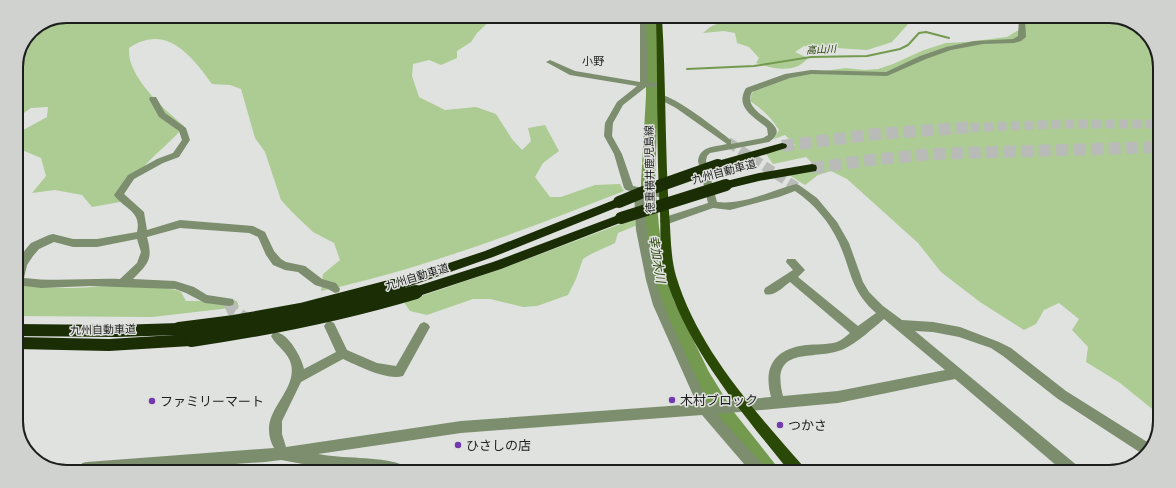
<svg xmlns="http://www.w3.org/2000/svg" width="1176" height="488" font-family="Bitter,'Noto Sans JP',serif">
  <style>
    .green { fill: #adcc94 }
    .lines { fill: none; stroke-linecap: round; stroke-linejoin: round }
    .stream { stroke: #739a4e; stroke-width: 2 }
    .river { fill: #739a4e; fill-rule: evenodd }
    .minor-tunnel-far1 { stroke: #b8bbb7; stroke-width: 10; stroke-dasharray: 10 4.5; stroke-linecap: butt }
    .minor-tunnel { stroke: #b8bbb7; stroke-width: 12; stroke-dasharray: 12 6; stroke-linecap: butt }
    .highway-tunnel-far1 { stroke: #b8bbb7; stroke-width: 9; stroke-dasharray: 9 4.5; stroke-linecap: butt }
    .highway-tunnel { stroke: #b8bbb7; stroke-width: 12; stroke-dasharray: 12 5.5; stroke-linecap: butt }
    .minor { fill: #7c8e6e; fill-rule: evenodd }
    .major { fill: #2b4906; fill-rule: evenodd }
    .highway { fill: #1a2d05; fill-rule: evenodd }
    .highway-bridge-far1 { stroke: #1a2d05; stroke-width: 12 }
    .highway-bridge { stroke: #1a2d05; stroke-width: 14 }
    .poi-dot { fill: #7439af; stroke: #dfe2de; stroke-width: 1.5 }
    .labels { text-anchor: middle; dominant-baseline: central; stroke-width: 3; stroke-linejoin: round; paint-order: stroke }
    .far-water-label { font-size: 10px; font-style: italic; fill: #29430b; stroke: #dfe2de }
    .far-quarter-label { font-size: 11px; fill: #1d1e1d; stroke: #dfe2de }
    .street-label { font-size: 11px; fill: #1d1e1d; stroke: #dfe2de }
    .water-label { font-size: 12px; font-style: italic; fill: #29430b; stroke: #dfe2de }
    .near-poi-label { font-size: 13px; fill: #1d1e1d; stroke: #dfe2de; text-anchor: start }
    .rim { fill: none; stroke: #1d1e1d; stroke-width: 2 }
  </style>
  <rect width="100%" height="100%" fill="#dfe2de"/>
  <!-- green -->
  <g class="green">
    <path d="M 67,16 L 493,18 L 477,33 L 471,42 L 457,51 L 457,58 L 441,65 L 429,60 L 413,64 L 412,76 L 419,97 L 445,110 L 476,107 L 496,114 L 512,139 L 522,150 L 531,141 L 528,128 L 545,125 L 559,151 L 543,163 L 535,177 L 550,197 L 561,197 L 595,185 L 620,184 L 624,191 C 524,230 426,268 321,291 L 323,274 L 340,260 L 334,243 L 313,232 L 292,212 L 281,200 L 265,152 L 255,138 L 241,89 L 230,85 L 212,84 C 191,55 166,23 129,48 C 129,52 129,56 130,60 C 137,85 165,110 184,126 C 174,139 162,148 151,159 C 138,172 128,186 120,202 L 92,207 L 82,195 L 55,190 L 32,193 L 46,176 L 41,158 L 22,150 L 16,149 L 16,134 L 47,117 L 48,107 L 31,108 L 21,115 L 16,114 L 16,64 L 31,31 Z"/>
    <path d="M 721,18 L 929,19 L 909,23 L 892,42 L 867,50 L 804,46 L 795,52 L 808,58 C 795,74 773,69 756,63 L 759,58 L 749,47 L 737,43 L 735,33 L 724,31 L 703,33 L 710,27 L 721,22 Z"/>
    <path d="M 1019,19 L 1128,20 L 1150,36 L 1160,64 L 1156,412 L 1120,383 L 1086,362 L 1088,347 L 1072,330 L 1079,319 L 1059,303 L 1044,310 L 1036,324 L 1024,330 L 980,302 L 941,272 L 918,243 L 847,179 L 831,171 L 818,175 L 805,185 L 789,175 L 818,169 L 806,157 L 773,164 L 766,154 L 795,145 L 785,135 L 774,139 L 779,130 C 771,117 762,109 750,101 L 751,95 L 756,87 L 774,80 L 824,71 L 846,68 L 864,70 L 878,69 L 893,64 L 924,50 L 946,43 L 967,42 L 1007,37 L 1019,30 Z"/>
    <path d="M 639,217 L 640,224 L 618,233 L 615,243 L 591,254 L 583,259 L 576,279 L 568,295 L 537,306 L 523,307 L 490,299 L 473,299 L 427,315 L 410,311 L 404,302 L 501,269 Z"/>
    <path d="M 16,285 C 34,286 53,288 71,288 C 102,287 154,281 181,292 L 186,301 L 237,301 L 239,307 L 152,317 L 16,316 Z"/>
  </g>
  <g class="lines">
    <!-- stream -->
    <path class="stream" d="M 687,69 L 754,66 L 811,57 L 867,56 L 900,49 L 908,45 L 919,33 L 926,32 L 949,38"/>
    <!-- river -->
    <path class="river" d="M 646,18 L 658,18 L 658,96 L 655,183 L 659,227 L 665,272 L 674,301 L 709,372 L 733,411 L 775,464 L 778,471 L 755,471 L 719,425 L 695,384 L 656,301 L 649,272 L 643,227 L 641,183 L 646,96 Z"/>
    <!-- minor-tunnel-far1 -->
    <path class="minor-tunnel-far1" d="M 728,142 L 796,187"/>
    <!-- minor-tunnel -->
    <path class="minor-tunnel" d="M 229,302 L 233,311 L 249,320"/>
    <!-- highway-tunnel-far1 -->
    <path class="highway-tunnel-far1" d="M 957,128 L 1065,124 L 1159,124"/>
    <!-- highway-tunnel -->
    <g class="highway-tunnel">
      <path d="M 782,146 L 876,134 L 974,127"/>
      <path d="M 812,168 L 870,160 L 932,154 L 1159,147"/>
    </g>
    <!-- minor -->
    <g class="minor">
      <path d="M 640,18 L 646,18 L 648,82 L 661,83 L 665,85 L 661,87 L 646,87 L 623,105 L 613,123 L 612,136 L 622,154 L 633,186 L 663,192 L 668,195 L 663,198 L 644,194 C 646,231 650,271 664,306 C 677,339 694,371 708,403 L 771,397 C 763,367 774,349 806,345 C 816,344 827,345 837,342 C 842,340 846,336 850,333 L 790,282 C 783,287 774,297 765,294 L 764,291 L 765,288 L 793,270 L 786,262 L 787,259 L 795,259 L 805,270 L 798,277 L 858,326 L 876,313 C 850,290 852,272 839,243 C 829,221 814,204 795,191 L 779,197 L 730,210 L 713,208 L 665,225 L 662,224 L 660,221 L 662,218 L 708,203 L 698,161 C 700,146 714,147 727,144 L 676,108 L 659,99 L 659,95 C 672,93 719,131 731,140 L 731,144 L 763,138 L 768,135 L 767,128 C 755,117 734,108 746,88 L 785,74 L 811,70 L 886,72 L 920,56 L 946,47 L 974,41 L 1013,39 L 1018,36 L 1019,19 L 1025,19 L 1026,37 L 1021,41 L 1014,43 L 983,44 L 951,50 L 926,59 L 887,76 L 811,74 L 790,78 L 752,92 C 739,115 797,123 769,142 L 710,153 L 707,156 L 706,161 L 717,202 C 744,205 770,191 796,184 L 799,185 L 817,198 L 837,222 L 849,243 L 863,282 L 869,292 L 883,306 L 902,320 L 933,322 L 960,327 L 999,342 L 1011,348 L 1066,391 L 1152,445 L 1144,455 L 1058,399 L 1003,356 L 991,348 L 959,337 L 933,332 L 915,331 L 1079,467 L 1081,472 L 1064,472 L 955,379 L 838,403 L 717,414 L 764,466 L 765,471 L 750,471 L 702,415 L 461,433 L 318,454 C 342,459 378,456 400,464 L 401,469 L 330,469 L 281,460 L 265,462 L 163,469 L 81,468 L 82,463 L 87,462 L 274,448 C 271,443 269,437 269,430 C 268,407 297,388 291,364 C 288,352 276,346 271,336 L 273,333 C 286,328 302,358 304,369 L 336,352 L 324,326 L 326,323 L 330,321 L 334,323 L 347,350 L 377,363 L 396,366 L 420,324 L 424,322 L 428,324 L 430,327 L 403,376 C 388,381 358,366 343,359 L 301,382 L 282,421 L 282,434 L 286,447 L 461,421 L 697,404 L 653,305 L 646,280 L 636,230 L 634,192 L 626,190 L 624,188 L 614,154 L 604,136 L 605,123 L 617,102 L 637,86 L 570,75 L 546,62 L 550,60 L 575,71 L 640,82 ZM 884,319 L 945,370 L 838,391 L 783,396 C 769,343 815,362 844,349 C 857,343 873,328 884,319 Z"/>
      <path d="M 150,97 L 156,97 L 165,113 L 186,128 L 190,140 L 179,157 L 163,163 L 134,179 L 124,194 L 144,212 L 147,230 L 180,220 L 253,226 L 265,232 L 274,251 L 281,259 L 286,262 L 305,266 L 322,279 L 336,283 L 340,289 L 339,292 L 335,293 L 328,289 L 315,285 L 298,272 L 285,270 L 273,265 L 266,255 L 258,237 L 249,233 L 180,228 L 147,237 C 153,259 149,263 133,279 L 175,281 L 194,287 L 207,295 L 233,299 L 234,302 L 233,305 L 229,306 L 205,303 L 186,293 L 175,289 L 90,286 L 41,288 L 16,285 L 17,265 L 25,250 L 31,243 L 49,235 L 53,234 L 73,239 L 97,239 L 137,232 C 142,211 124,209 114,195 L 128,175 L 157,159 L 173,153 L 182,140 L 179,131 L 159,117 L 149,99 ZM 137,239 L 141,252 L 137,263 L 120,279 C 88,278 56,282 24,278 L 27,265 L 33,256 L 39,249 L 54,242 L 73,247 L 97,247 Z"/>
    </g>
    <!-- major -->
    <path class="major" d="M 656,18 L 662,18 C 666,83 665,148 669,212 C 671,233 670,255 676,276 C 698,349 754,410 803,466 L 804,471 L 789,471 C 743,414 686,347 665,275 C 659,255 661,233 660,212 C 656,147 658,83 656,18 Z"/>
    <!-- highway -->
    <g class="highway">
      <path d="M 782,143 L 786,144 L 787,146 L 786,148 L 718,169 L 714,168 L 713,165 L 714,162 Z"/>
      <path d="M 812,164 L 816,165 L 817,168 L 816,171 L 759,181 L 726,189 L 722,188 L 720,185 L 722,182 L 759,173 Z"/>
      <path d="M 619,198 L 623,199 L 625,202 L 623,205 L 493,257 L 399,290 L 395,289 L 393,285 L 395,281 L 485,251 Z"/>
      <path d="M 621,214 L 625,215 L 627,218 L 625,221 L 501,269 L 416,297 L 411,296 L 410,292 L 411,288 L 493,262 Z"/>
      <path d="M 179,323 L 184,325 L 186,329 L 184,333 L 179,335 L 116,337 L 16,336 L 16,324 L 116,325 Z"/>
      <path d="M 191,334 L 196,336 L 198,340 L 196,344 L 191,346 L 109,351 L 16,349 L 16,337 L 109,339 Z"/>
    </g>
    <!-- highway-bridge-far1 -->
    <g class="highway-bridge-far1">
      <path d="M 619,202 L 653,188 L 718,165"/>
      <path d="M 621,218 L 726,185"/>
      <path d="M 389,287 L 399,285"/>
    </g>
    <!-- highway-bridge -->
    <g class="highway-bridge">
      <path d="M 179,329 L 234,322 L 301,310 L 393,286"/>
      <path d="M 191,340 C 267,329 342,314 416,292"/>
    </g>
  </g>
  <!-- markers -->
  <g class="poi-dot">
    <circle cx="672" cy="400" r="4"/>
    <circle cx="152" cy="401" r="4"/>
    <circle cx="780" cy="425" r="4"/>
    <circle cx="458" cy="445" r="4"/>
  </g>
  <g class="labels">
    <!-- far-water labels -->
    <g class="far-water-label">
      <text transform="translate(821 50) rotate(-3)">高山川</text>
    </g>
    <!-- far-quarter labels -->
    <g class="far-quarter-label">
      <text x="593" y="61">小野</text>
    </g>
    <!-- street labels -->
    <g class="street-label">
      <text transform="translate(650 169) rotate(-91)">徳重横井鹿児島線</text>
      <text transform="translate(724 172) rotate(-15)">九州自動車道</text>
      <text transform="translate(417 277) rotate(-17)">九州自動車道</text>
      <text transform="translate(103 330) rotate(-1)">九州自動車道</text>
    </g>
    <!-- water labels -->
    <g class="water-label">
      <text transform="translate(657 259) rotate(81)">幸加木川</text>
    </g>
    <!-- near-poi labels -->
    <g class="near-poi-label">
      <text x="680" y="400">木村ブロック</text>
      <text x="160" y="401">ファミリーマート</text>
      <text x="788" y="425">つかさ</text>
      <text x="466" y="445">ひさしの店</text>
    </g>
  </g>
  <!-- crop -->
  <path d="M0 0H1176V488H0ZM67 23H1109A44 44 0 0 1 1153 67V421A44 44 0 0 1 1109 465H67A44 44 0 0 1 23 421V67A44 44 0 0 1 67 23Z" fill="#cfd2cf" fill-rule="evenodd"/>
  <path class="rim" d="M67 23H1109A44 44 0 0 1 1153 67V421A44 44 0 0 1 1109 465H67A44 44 0 0 1 23 421V67A44 44 0 0 1 67 23Z"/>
</svg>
